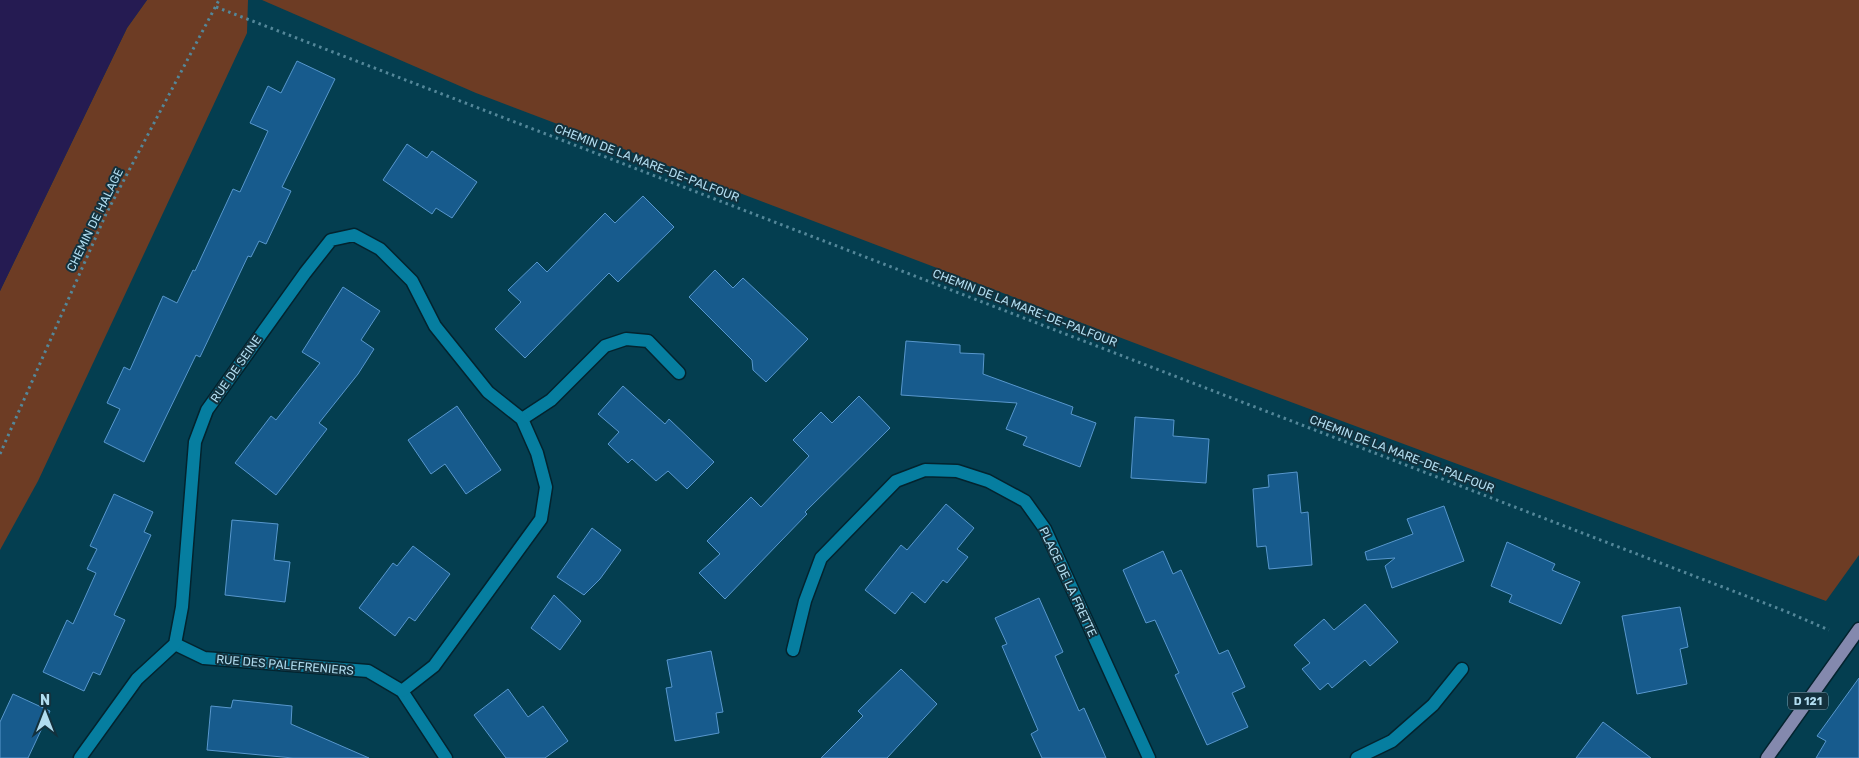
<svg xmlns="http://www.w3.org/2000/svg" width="1859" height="758" font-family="Rubik,sans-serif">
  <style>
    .green { fill: #6d3c24 }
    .water { fill: #251b52 }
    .building { fill: #175b8d; stroke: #5897cd }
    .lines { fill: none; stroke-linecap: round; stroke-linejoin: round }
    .minor-casing { stroke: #03232e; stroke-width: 15 }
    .major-casing { stroke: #03232e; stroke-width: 15 }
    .path { stroke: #548799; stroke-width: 3; stroke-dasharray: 2.5 4; stroke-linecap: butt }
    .minor { stroke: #067ea0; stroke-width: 12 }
    .major { stroke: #8489ae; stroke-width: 12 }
    .labels { text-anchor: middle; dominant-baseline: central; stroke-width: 4; stroke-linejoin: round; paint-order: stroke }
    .shield { fill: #13313d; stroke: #82a9ba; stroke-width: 1 }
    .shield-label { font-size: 11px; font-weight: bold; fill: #b1dcef }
    .street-label { font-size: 12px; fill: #b1dcef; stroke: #13313d }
  </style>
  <rect width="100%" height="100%" fill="#043e50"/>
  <!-- green -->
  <g class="green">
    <path d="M 147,0 L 248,0 L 247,33 L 38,481 L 0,550 L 0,291 L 127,28 Z"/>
    <path d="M 262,0 L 1859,0 L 1859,555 L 1826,601 L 1240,383 L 476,93 Z"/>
  </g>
  <!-- water -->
  <path class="water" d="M 0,0 L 147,0 L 127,28 L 0,291 Z"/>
  <!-- building -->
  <g class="building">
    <path d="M 297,61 L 335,79 L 282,187 L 291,191 L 266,244 L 259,241 L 251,257 L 248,256 L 200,357 L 196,355 L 144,462 L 104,442 L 120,409 L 107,403 L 124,367 L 130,370 L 163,296 L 177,303 L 193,270 L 195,271 L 233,189 L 240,192 L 268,131 L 250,123 L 268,86 L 281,93 Z"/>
    <path d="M 407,144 L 427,158 L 432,151 L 477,182 L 452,218 L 436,208 L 432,214 L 383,180 Z"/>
    <path d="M 643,196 L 674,227 L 618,282 L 609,273 L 525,358 L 495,329 L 521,302 L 508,290 L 537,262 L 547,272 L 605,213 L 615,223 Z"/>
    <path d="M 715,270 L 733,288 L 743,278 L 808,339 L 766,382 L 753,370 L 752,360 L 689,297 Z"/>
    <path d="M 343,287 L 380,311 L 361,340 L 374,349 L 358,374 L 319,423 L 327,429 L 276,495 L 235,463 L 271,416 L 276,420 L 320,363 L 302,352 Z"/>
    <path d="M 906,341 L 960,345 L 960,353 L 984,354 L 983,374 L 1073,407 L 1071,414 L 1096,423 L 1080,467 L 1023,445 L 1027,437 L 1006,429 L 1017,403 L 901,395 Z"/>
    <path d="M 623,386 L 665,424 L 669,419 L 714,462 L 687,489 L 668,471 L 656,481 L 632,459 L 628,463 L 608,444 L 619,432 L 598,414 Z"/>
    <path d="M 859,396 L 890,428 L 805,512 L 807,514 L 725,599 L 699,573 L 720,554 L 707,541 L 751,497 L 761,507 L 809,456 L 793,440 L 821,412 L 832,423 Z"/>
    <path d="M 457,406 L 501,470 L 466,494 L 445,464 L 431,474 L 408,440 Z"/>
    <path d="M 1135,417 L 1174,420 L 1173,436 L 1209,439 L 1206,483 L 1131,478 Z"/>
    <path d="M 1297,472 L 1301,513 L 1308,512 L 1312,565 L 1269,569 L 1266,546 L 1257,547 L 1253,489 L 1269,487 L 1268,475 Z"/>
    <path d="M 114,494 L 153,512 L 144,532 L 151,535 L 114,615 L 125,620 L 100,675 L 93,672 L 84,691 L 43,672 L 67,620 L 73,624 L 96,573 L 87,569 L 97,549 L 90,546 Z"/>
    <path d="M 946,504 L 974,528 L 957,549 L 968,557 L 947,583 L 943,580 L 925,603 L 912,592 L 895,614 L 865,590 L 901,545 L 907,550 Z"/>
    <path d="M 1444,506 L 1464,561 L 1392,588 L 1385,566 L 1395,558 L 1367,560 L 1365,552 L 1413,534 L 1407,519 Z"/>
    <path d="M 232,520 L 278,524 L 274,560 L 290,562 L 285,602 L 225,595 Z"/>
    <path d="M 592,528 L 621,550 L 600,579 L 584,595 L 557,577 Z"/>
    <path d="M 1507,542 L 1555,564 L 1552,570 L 1580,582 L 1561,624 L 1509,602 L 1512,595 L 1491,586 Z"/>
    <path d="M 413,546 L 450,574 L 415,621 L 409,617 L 395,636 L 359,608 L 393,563 L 397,566 Z"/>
    <path d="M 1163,551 L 1173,574 L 1181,570 L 1219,654 L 1228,650 L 1245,687 L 1232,693 L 1248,727 L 1207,745 L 1175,675 L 1179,673 L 1155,620 L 1146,623 L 1123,570 Z"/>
    <path d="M 554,595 L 581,621 L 560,650 L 531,628 Z"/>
    <path d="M 1039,598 L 1063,652 L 1055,656 L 1079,711 L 1084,708 L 1106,758 L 1042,758 L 1031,734 L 1038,730 L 1002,646 L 1007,644 L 995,618 Z"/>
    <path d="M 1365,604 L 1398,642 L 1370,666 L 1365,660 L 1332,688 L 1328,683 L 1320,690 L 1302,669 L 1310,663 L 1294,645 L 1324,619 L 1334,630 Z"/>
    <path d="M 1680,607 L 1688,647 L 1680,649 L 1687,684 L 1637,694 L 1622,616 Z"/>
    <path d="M 711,651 L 723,712 L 716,713 L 719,733 L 675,741 L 666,688 L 672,687 L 667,660 Z"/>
    <path d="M 901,669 L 937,704 L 887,758 L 821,758 L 863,716 L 858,711 Z"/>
    <path d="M 1859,678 L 1859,758 L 1816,758 L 1826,741 L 1817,736 Z"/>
    <path d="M 508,689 L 528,717 L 543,706 L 568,741 L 545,758 L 506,758 L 474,715 Z"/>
    <path d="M 13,694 L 50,711 L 28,758 L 0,758 L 0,722 Z"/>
    <path d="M 233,700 L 292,706 L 291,724 L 369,758 L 293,758 L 207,750 L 211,706 L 231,708 Z"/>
    <path d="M 1603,722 L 1651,758 L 1576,758 Z"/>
  </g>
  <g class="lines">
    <!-- minor casing -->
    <g class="minor-casing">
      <g id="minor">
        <path d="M 522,419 L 551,400 L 605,346 L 626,339 L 648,341 L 679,373"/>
        <path d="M 175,644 L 204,658 L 368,671 L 402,691 L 446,758"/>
        <path d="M 793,650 L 805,601 L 821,558 L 896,481 L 925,470 L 957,471 L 988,481 L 1025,501 L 1045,529 L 1149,758"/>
        <path d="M 80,758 L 137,679 L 175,644 L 182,607 L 195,442 L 207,410 L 305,273 L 331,240 L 354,235 L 380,249 L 412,281 L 435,326 L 488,392 L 522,419 L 537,453 L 546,487 L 541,519 L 434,666 L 402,691"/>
        <path d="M 1357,758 L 1392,741 L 1433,705 L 1462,669"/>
      </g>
    </g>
    <!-- major casing -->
    <g class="major-casing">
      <path id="major" d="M 1767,758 L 1859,629"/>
    </g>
    <!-- path -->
    <g class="path">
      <path d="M 216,7 L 1785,611 L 1829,630"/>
      <path d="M 0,454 L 106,214 L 219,0"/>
    </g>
    <!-- minor -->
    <use href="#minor" class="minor"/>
    <!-- major -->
    <use href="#major" class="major"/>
  </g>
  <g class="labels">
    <!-- shield labels -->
    <rect class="shield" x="1788" y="692.5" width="40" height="17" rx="4"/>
    <g class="shield-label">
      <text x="1808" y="701">D 121</text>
    </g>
    <!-- street labels -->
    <g class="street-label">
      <text transform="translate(647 163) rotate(21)">CHEMIN DE LA MARE-DE-PALFOUR</text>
      <text transform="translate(95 220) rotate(-64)">CHEMIN DE HALAGE</text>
      <text transform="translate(1025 308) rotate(21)">CHEMIN DE LA MARE-DE-PALFOUR</text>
      <text transform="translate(236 369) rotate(-55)">RUE DE SEINE</text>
      <text transform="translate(1402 454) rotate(21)">CHEMIN DE LA MARE-DE-PALFOUR</text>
      <text transform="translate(1068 582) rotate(65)">PLACE DE LA FRETTE</text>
      <text transform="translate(285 665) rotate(5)">RUE DES PALEFRENIERS</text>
    </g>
  </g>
  <!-- north arrow -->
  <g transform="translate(45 713)" stroke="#13313d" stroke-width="4" paint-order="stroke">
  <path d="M0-4L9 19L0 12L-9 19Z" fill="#b1dcef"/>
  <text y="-8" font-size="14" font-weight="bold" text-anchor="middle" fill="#b1dcef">N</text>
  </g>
</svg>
